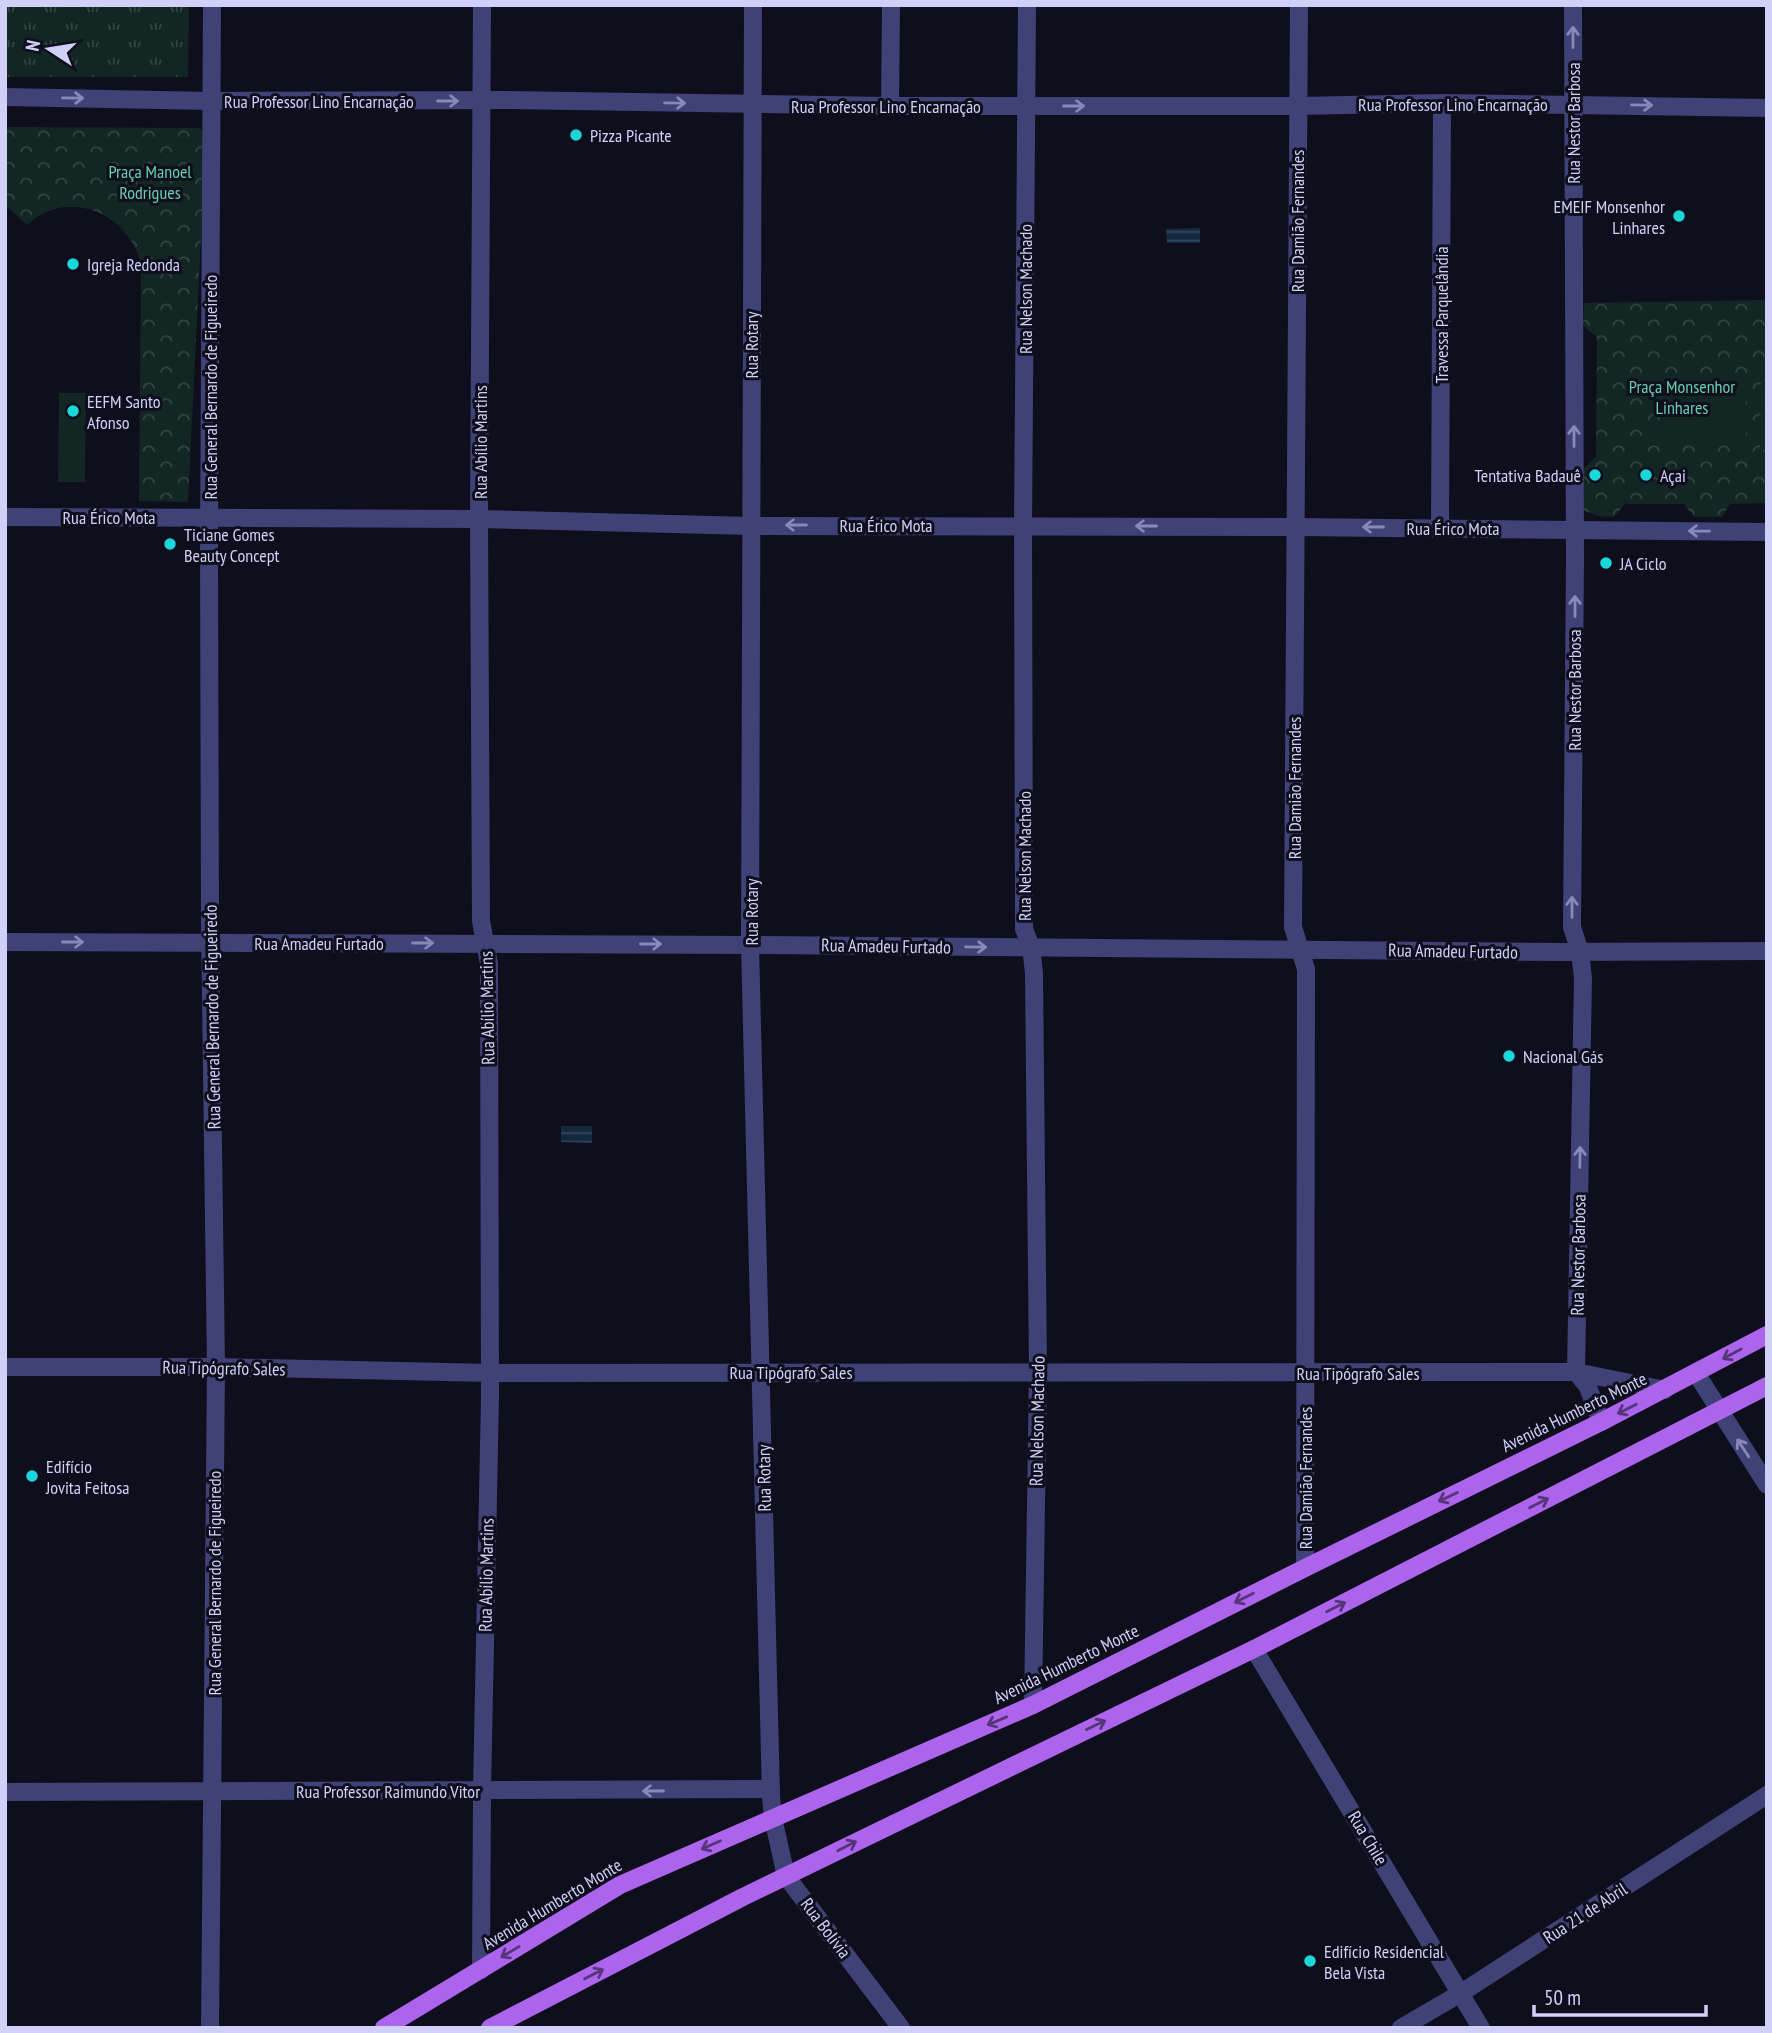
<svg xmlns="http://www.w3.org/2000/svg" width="1772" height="2033" font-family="'PT Sans Narrow',sans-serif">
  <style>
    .grass { fill: url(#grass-tufts) }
    .park { fill: url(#park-crowns) }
    .pitch { fill: #122623 }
    .water { fill: url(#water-rules) }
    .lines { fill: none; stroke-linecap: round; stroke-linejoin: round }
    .minor { stroke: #3f4276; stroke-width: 18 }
    .major { stroke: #ad64ec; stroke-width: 18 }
    .oneway { stroke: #8889b8 }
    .oneway2 { stroke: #56357a }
    .poi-dot { fill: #1bd7d9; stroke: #0f0e1d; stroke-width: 2.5 }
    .labels { text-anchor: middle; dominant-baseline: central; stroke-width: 6; stroke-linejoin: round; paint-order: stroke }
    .street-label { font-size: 18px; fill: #d1d0f9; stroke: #0f0e1d }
    .poi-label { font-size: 18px; fill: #d1d0f9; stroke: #0f0e1d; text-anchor: start }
    .park-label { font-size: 18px; fill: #66cfac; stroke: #0f0e1d }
  </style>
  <defs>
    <pattern id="grass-tufts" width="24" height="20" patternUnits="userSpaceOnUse" patternTransform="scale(1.75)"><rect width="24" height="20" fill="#122623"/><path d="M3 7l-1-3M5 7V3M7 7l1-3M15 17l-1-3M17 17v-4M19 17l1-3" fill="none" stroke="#344"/></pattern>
    <pattern id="park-crowns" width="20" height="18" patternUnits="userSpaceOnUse" patternTransform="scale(1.75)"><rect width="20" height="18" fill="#122623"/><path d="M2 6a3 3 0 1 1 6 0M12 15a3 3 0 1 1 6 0" fill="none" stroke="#344"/></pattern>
    <pattern id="water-rules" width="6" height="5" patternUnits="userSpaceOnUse" patternTransform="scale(1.75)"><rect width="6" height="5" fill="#142940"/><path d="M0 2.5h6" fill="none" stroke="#35475c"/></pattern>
  </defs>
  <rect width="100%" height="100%" fill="#0f0e1d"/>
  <!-- grass -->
  <path class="grass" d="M 5,5 L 189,5 L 188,77 L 5,77 Z"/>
  <!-- park -->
  <g class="park">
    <path d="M 5,127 L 200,128 L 206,135 L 188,502 L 139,501 L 141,267 C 132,214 68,186 27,225 L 5,205 Z"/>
    <path d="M 1767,300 L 1767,503 L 1730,504 L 1722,517 L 1694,517 L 1684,504 L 1625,504 L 1614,517 L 1597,516 L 1583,510 L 1582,471 L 1596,456 L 1597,337 L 1583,326 L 1584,303 Z"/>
  </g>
  <!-- pitch -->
  <g class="pitch">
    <path d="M 1761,382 L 1767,382 L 1767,450 L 1760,450 Z"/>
    <rect x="1663" y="383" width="83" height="55"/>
    <path d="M 59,393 L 86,393 L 85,482 L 58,482 Z"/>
  </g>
  <!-- water -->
  <g class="water">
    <path d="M 1200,228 L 1200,243 L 1167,243 L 1166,229 Z"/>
    <path d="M 561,1126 L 592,1126 L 592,1143 L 561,1142 Z"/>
  </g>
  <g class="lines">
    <!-- minor -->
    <g class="minor">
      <path d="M 753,5 L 750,945 L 771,1796 L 773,1818 L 786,1876 L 901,2028"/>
      <path d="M 1027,5 L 1023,525 L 1024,929 L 1031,947 L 1034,973 L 1038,1371 L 1033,1705"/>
      <path d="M 1299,5 L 1293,927 L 1306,969 L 1305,1568"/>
      <path d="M 1573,5 L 1575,559 L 1572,927 L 1580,952 L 1583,978 L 1576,1372 L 1588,1387 L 1601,1422"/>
      <path d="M 5,97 L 211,101 L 508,100 L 890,106 L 1298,106 L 1442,103 L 1767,108"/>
      <path d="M 890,106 L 891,5"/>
      <path d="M 5,517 L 479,519 L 750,526 L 1295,527 L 1767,532"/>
      <path d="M 1440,528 L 1442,103"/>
      <path d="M 5,942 L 750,945 L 1560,952 L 1767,951"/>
      <path d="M 5,1367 L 216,1367 L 490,1373 L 1576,1372 L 1665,1390"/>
      <path d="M 1696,1373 L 1767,1485"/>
      <path d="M 1254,1649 L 1481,2028"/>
      <path d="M 5,1792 L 771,1789"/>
      <path d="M 481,1970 L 482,1790 L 490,1397 L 489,964 L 481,921 L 479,519 L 482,5"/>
      <path d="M 210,2028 L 216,1367 L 210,923 L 209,550 L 212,5"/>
      <path d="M 1401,2028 L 1461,1993 L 1767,1795"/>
    </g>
    <!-- major -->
    <g class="major">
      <path d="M 384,2028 L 620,1885 L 1033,1705 L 1305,1568 L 1601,1422 L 1767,1335"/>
      <path d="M 490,2028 L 743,1897 L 1254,1649 L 1767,1386"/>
    </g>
  </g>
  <!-- one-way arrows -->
  <defs><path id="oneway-shaft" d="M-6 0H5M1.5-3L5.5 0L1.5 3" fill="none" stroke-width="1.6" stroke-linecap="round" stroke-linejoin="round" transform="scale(1.75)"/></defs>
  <g class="oneway">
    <use href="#oneway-shaft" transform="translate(1573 37) rotate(-90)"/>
    <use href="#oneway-shaft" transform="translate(73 98) rotate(1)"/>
    <use href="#oneway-shaft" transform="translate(448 101)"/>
    <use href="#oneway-shaft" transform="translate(675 103) rotate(1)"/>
    <use href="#oneway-shaft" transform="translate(1642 105) rotate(1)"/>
    <use href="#oneway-shaft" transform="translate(1074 106)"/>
    <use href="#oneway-shaft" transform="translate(1574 436) rotate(-90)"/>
    <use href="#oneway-shaft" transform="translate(796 525) rotate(180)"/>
    <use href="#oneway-shaft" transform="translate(1146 526) rotate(-180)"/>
    <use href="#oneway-shaft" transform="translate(1373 527) rotate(-180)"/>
    <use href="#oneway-shaft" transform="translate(1699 531) rotate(-179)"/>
    <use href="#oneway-shaft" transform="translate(1575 606) rotate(-90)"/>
    <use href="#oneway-shaft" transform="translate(1572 907) rotate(-90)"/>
    <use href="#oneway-shaft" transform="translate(73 942)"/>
    <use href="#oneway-shaft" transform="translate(423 943)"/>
    <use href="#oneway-shaft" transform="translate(651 944)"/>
    <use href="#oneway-shaft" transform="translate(976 947) rotate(1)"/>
    <use href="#oneway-shaft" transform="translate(1580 1157) rotate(-89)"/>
    <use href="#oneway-shaft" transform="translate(1743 1448) rotate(-123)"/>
    <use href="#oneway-shaft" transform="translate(653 1791) rotate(180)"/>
  </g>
  <g class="oneway2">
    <use href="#oneway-shaft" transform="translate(1732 1354) rotate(152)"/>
    <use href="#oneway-shaft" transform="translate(1627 1409) rotate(153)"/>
    <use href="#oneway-shaft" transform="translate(1448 1497) rotate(154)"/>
    <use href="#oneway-shaft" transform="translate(1539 1503) rotate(-27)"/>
    <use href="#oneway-shaft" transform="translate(1244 1598) rotate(153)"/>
    <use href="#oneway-shaft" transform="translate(1336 1607) rotate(-27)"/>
    <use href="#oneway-shaft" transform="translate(997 1721) rotate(157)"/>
    <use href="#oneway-shaft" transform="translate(1096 1725) rotate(-26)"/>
    <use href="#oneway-shaft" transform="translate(711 1845) rotate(156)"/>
    <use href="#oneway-shaft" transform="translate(847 1846) rotate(-27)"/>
    <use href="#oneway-shaft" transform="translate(510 1952) rotate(149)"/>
    <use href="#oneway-shaft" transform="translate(594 1974) rotate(-27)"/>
  </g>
  <!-- markers -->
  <g class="poi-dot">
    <circle cx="576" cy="135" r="7"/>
    <circle cx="1679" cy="216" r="7"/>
    <circle cx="73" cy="264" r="7"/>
    <circle cx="73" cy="411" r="7"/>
    <circle cx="1595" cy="475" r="7"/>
    <circle cx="1646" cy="475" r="7"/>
    <circle cx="170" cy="544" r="7"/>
    <circle cx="1606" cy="563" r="7"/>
    <circle cx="1509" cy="1056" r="7"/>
    <circle cx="32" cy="1476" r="7"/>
    <circle cx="1310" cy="1961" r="7"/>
  </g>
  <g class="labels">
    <!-- street labels -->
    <g class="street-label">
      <text x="319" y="101">Rua Professor Lino Encarnação</text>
      <text x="1453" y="104">Rua Professor Lino Encarnação</text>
      <text x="886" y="106">Rua Professor Lino Encarnação</text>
      <text transform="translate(1573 123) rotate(-90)">Rua Nestor Barbosa</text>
      <text transform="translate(1297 221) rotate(-90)">Rua Damião Fernandes</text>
      <text transform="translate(1025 289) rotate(-90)">Rua Nelson Machado</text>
      <text transform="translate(1441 315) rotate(-90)">Travessa Parquelândia</text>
      <text transform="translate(751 345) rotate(-90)">Rua Rotary</text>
      <text transform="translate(210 387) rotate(-90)">Rua General Bernardo de Figueiredo</text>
      <text transform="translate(480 442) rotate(-90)">Rua Abílio Martins</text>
      <text x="109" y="517">Rua Érico Mota</text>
      <text x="886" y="525">Rua Érico Mota</text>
      <text x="1453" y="528">Rua Érico Mota</text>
      <text transform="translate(1574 690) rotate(-90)">Rua Nestor Barbosa</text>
      <text transform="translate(1294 788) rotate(-90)">Rua Damião Fernandes</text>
      <text transform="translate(1024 856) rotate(-90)">Rua Nelson Machado</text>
      <text transform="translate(751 912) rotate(-90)">Rua Rotary</text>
      <text x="319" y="943">Rua Amadeu Furtado</text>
      <text transform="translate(886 946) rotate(1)">Rua Amadeu Furtado</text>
      <text transform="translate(1453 951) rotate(1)">Rua Amadeu Furtado</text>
      <text transform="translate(487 1008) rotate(-91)">Rua Abílio Martins</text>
      <text transform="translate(212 1017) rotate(-91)">Rua General Bernardo de Figueiredo</text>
      <text transform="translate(1578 1255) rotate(-89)">Rua Nestor Barbosa</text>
      <text transform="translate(224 1368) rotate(1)">Rua Tipógrafo Sales</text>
      <text x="791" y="1372">Rua Tipógrafo Sales</text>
      <text x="1358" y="1373">Rua Tipógrafo Sales</text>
      <text transform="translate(1574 1412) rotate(-26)">Avenida Humberto Monte</text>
      <text transform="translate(1037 1421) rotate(-89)">Rua Nelson Machado</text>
      <text transform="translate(764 1478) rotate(-91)">Rua Rotary</text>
      <text transform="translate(1305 1478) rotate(-90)">Rua Damião Fernandes</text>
      <text transform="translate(486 1575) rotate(-89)">Rua Abílio Martins</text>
      <text transform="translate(214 1583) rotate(-90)">Rua General Bernardo de Figueiredo</text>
      <text transform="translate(1066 1664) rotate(-26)">Avenida Humberto Monte</text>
      <text x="388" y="1791">Rua Professor Raimundo Vitor</text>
      <text transform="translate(1368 1838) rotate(59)">Rua Chile</text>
      <text transform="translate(552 1904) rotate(-31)">Avenida Humberto Monte</text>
      <text transform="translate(1585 1913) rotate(-33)">Rua 21 de Abril</text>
      <text transform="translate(826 1928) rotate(53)">Rua Bolívia</text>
    </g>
    <!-- poi labels -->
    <g class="poi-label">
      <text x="590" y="135">Pizza Picante</text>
      <text x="1665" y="206" text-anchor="end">EMEIF Monsenhor<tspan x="1665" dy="21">Linhares</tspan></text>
      <text x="87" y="264">Igreja Redonda</text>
      <text x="87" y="401">EEFM Santo<tspan x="87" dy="21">Afonso</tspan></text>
      <text x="1581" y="475" text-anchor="end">Tentativa Badauê</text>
      <text x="1660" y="475">Açai</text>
      <text x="184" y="534">Ticiane Gomes<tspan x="184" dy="21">Beauty Concept</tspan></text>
      <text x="1620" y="563">JA Ciclo</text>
      <text x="1523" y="1056">Nacional Gás</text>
      <text x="46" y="1466">Edifício<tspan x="46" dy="21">Jovita Feitosa</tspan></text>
      <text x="1324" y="1951">Edifício Residencial<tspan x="1324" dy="21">Bela Vista</tspan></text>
    </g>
    <!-- park labels -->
    <g class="park-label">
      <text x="150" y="171">Praça Manoel<tspan x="150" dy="21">Rodrigues</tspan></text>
      <text x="1682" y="386">Praça Monsenhor<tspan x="1682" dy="21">Linhares</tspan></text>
    </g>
  </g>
  <!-- border -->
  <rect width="1772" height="2033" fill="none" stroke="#d1d0f9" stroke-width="14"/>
  <!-- north arrow -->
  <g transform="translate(49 49) rotate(282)" stroke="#0f0e1d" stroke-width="5" paint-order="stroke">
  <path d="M0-5L12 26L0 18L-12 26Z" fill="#d1d0f9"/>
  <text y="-10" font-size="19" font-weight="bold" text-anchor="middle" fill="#d1d0f9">N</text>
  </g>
  <!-- scale -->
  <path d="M1534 2005v10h172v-10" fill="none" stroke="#d1d0f9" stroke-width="3.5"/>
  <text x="1544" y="2005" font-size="21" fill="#d1d0f9" stroke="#0f0e1d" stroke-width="5" paint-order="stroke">50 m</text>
</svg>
